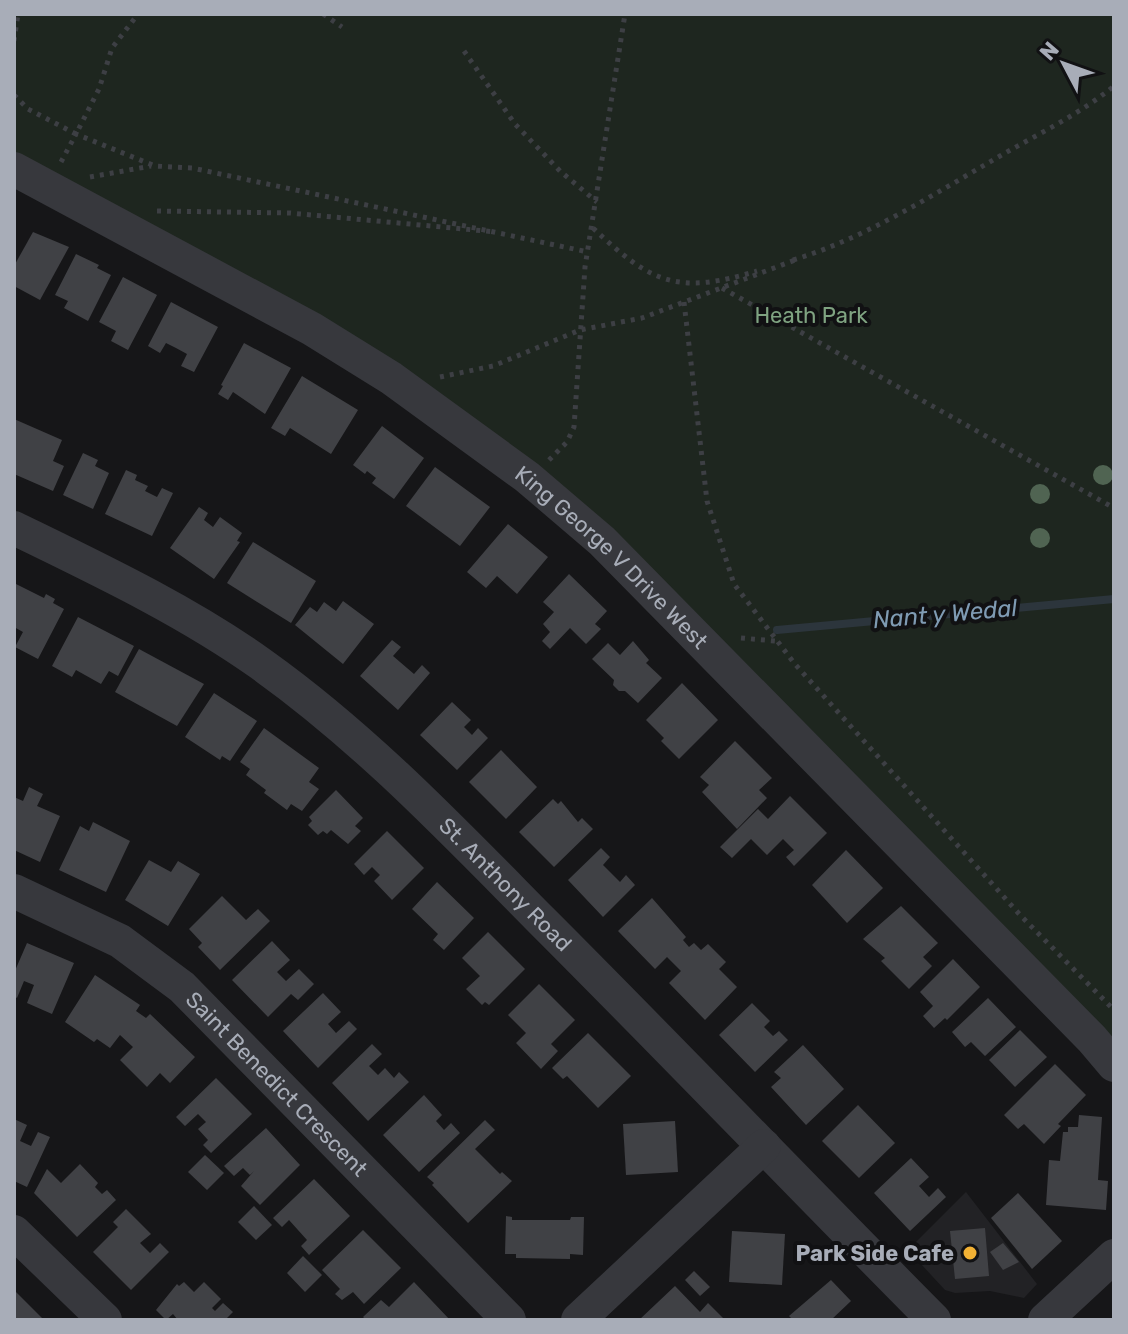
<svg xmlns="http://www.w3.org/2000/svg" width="1128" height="1334" font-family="Rubik,sans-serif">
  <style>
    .built { fill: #222225 }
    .green { fill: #1e261f }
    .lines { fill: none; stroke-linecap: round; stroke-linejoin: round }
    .stream { stroke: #2c353c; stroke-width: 8 }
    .building { fill: #404145 }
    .path { stroke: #3d3f44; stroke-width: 5; stroke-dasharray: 4 6; stroke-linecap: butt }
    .minor { stroke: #37383d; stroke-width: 34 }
    .tree { fill: #506452 }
    .poi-dot { fill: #f2b134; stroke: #111113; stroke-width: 3 }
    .labels { text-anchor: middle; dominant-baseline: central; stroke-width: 8; stroke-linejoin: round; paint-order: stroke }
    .park-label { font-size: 22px; fill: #7fa381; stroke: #111113 }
    .street-label { font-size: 22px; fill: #a8adb8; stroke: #111113 }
    .poi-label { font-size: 22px; font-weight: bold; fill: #a8adb8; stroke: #111113; text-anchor: end }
    .water-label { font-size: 24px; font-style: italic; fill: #7f9bb3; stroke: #111113 }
  </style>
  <rect width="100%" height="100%" fill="#161618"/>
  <!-- built -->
  <path class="built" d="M 966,1192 L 1037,1284 L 1024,1298 L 990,1291 L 955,1293 L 945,1290 L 908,1250 Z"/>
  <!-- green -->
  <path class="green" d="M 14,14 L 1114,14 L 1114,1050 L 585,516 L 14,162 Z"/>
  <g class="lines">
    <!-- stream -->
    <path class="stream" d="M 777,630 L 1114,599"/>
  </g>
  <!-- building -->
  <g class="building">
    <path d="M 33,232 L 69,247 L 40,300 L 14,286 L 14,266 Z"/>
    <path d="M 76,254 L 99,265 L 97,268 L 111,275 L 88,321 L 64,308 L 68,301 L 55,295 Z"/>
    <path d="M 123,277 L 157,295 L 128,350 L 111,341 L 116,331 L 99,322 Z"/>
    <path d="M 171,302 L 218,327 L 194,372 L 181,366 L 187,354 L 176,348 L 166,343 L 160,353 L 148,346 Z"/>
    <path d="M 244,343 L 291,368 L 265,414 L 233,392 L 228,400 L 218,394 L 223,386 L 221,385 Z"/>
    <path d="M 302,376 L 358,410 L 331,454 L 290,428 L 285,436 L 271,428 Z"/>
    <path d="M 14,419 L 62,440 L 53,461 L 64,466 L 53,491 L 14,474 Z"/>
    <path d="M 382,426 L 424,458 L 394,499 L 372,483 L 376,478 L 367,471 L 365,474 L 353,465 Z"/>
    <path d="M 83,453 L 98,460 L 95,466 L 109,473 L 93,509 L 63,495 Z"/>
    <path d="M 435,467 L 490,507 L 460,546 L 406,506 Z"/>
    <path d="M 126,470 L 137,475 L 135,480 L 148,486 L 145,491 L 157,497 L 162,488 L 173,493 L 152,536 L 105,514 Z"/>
    <path d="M 199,507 L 208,513 L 204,520 L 213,527 L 220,517 L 242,533 L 237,541 L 240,542 L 214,579 L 170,548 Z"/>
    <path d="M 508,524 L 548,557 L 517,594 L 497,576 L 486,588 L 467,572 Z"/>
    <path d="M 253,542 L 316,581 L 291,623 L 227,583 Z"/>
    <path d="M 569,574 L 607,611 L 595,624 L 601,629 L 586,644 L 570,628 L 550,649 L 542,641 L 550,632 L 543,624 L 554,612 L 543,602 Z"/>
    <path d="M 14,583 L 44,598 L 46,594 L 55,599 L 53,603 L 64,609 L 38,659 L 15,647 L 23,632 L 14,627 Z"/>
    <path d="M 343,601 L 374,624 L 343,664 L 295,625 L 310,607 L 317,612 L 324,602 L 336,611 Z"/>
    <path d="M 78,617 L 134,646 L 118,676 L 109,671 L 101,684 L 76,670 L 72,677 L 52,666 Z"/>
    <path d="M 392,640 L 401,647 L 393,656 L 414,674 L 422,665 L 430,673 L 398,710 L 360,676 Z"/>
    <path d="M 633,641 L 649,660 L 646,663 L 662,678 L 638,703 L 625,691 L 619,691 L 613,685 L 614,680 L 592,659 L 608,643 L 620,655 Z"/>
    <path d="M 139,649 L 204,684 L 177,726 L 115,692 Z"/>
    <path d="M 682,683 L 718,720 L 679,759 L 661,741 L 664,738 L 646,720 Z"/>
    <path d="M 214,693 L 257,721 L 230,761 L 222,756 L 220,760 L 185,737 Z"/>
    <path d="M 452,702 L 471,720 L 464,727 L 472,735 L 478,728 L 488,738 L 457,770 L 420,735 Z"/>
    <path d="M 264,728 L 319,768 L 309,782 L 319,789 L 302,811 L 291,804 L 287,810 L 264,793 L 266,790 L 246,775 L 250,769 L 240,762 Z"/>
    <path d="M 735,741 L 772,778 L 759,790 L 767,798 L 737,829 L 702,792 L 709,785 L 700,777 Z"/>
    <path d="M 501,750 L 537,787 L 506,819 L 469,782 Z"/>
    <path d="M 29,787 L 43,794 L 37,806 L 60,816 L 40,862 L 14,850 L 14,797 L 23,801 Z"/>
    <path d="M 336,790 L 363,818 L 355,826 L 361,831 L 348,844 L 331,830 L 327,834 L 323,831 L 318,835 L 308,825 L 312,821 L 309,817 Z"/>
    <path d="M 790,796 L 827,833 L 794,866 L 786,857 L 794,850 L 783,839 L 767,855 L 751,839 L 732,858 L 720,847 L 758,809 L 768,819 Z"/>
    <path d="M 553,799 L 558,804 L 561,801 L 578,822 L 582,818 L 593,829 L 554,867 L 519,832 Z"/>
    <path d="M 93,822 L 130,841 L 106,892 L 59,870 L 80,826 L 89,831 Z"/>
    <path d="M 387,831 L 424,868 L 392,900 L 374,881 L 380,875 L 372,867 L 364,875 L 354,864 Z"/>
    <path d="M 601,848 L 610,857 L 603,865 L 620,882 L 626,875 L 635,885 L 603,917 L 568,880 Z"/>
    <path d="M 846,850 L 883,888 L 847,923 L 812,885 Z"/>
    <path d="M 149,860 L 171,872 L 178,861 L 200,874 L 168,926 L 125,900 Z"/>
    <path d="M 437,882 L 474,918 L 444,950 L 433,940 L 438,934 L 412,909 Z"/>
    <path d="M 222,896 L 246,920 L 258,909 L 270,921 L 220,970 L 198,947 L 202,943 L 189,929 Z"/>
    <path d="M 652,898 L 686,937 L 683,940 L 689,947 L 694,943 L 701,950 L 708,944 L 726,962 L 719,969 L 737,987 L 705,1020 L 669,983 L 681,971 L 667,957 L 655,969 L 618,931 Z"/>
    <path d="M 901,906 L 938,943 L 923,957 L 932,966 L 909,989 L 881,961 L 885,958 L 863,939 Z"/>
    <path d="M 488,932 L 525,969 L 489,1005 L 485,1002 L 482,1005 L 466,989 L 480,976 L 462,958 Z"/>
    <path d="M 272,941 L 290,960 L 277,972 L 286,981 L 299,969 L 314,984 L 298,1000 L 291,994 L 268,1017 L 232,980 Z"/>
    <path d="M 27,943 L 74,963 L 52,1014 L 27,1003 L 34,985 L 24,981 L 17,998 L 14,996 L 14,973 Z"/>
    <path d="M 953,959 L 980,987 L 947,1020 L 945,1018 L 934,1028 L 923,1016 L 933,1006 L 920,992 Z"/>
    <path d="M 95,975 L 140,1005 L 136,1011 L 146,1018 L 150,1014 L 195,1057 L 170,1083 L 160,1073 L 147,1087 L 120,1060 L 133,1047 L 120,1035 L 110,1048 L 97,1039 L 94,1042 L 65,1022 Z"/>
    <path d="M 539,984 L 575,1020 L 551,1044 L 558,1051 L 541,1069 L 516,1043 L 526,1033 L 508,1015 Z"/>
    <path d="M 323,993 L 341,1012 L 328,1024 L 336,1033 L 349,1021 L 357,1029 L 318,1068 L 283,1031 Z"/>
    <path d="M 988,998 L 1016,1027 L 985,1056 L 971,1042 L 965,1047 L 952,1032 Z"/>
    <path d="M 752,1003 L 770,1021 L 764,1027 L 773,1036 L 779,1031 L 788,1040 L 755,1072 L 719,1035 Z"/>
    <path d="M 1020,1030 L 1047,1057 L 1015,1087 L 989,1060 Z"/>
    <path d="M 588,1033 L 631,1076 L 598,1108 L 567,1076 L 563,1079 L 552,1068 Z"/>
    <path d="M 372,1044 L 382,1054 L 369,1066 L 378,1075 L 385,1068 L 394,1078 L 399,1072 L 409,1082 L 368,1121 L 332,1083 Z"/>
    <path d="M 803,1045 L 844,1089 L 806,1125 L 771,1087 L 781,1078 L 774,1072 Z"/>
    <path d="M 1055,1064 L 1086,1095 L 1058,1124 L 1061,1126 L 1044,1144 L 1024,1124 L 1018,1129 L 1004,1115 Z"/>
    <path d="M 216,1078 L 252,1114 L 211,1153 L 203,1145 L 208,1140 L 198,1129 L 206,1122 L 198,1114 L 185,1126 L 176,1117 Z"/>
    <path d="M 424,1095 L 442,1115 L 436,1121 L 444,1130 L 451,1123 L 460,1133 L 419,1172 L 383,1135 Z"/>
    <path d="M 858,1105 L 895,1143 L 859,1178 L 822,1141 Z"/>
    <path d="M 1079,1115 L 1102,1117 L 1098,1180 L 1108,1181 L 1106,1210 L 1046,1205 L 1049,1160 L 1060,1161 L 1063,1132 L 1068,1132 L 1068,1127 L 1078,1127 Z"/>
    <path d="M 14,1119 L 27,1125 L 20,1141 L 31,1146 L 38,1132 L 50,1137 L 27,1187 L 14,1181 Z"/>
    <path d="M 485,1120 L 495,1130 L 475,1149 L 500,1174 L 502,1172 L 512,1181 L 468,1223 L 432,1185 L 434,1183 L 427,1177 Z"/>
    <path d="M 675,1121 L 678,1172 L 626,1175 L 623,1124 Z"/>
    <path d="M 266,1128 L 300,1165 L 260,1205 L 241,1186 L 254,1171 L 250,1175 L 243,1168 L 234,1176 L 224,1166 Z"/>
    <path d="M 205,1155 L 224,1173 L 207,1190 L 188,1172 Z"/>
    <path d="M 911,1158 L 929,1177 L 919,1186 L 929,1197 L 938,1188 L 946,1197 L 910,1231 L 874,1193 Z"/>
    <path d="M 80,1164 L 98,1183 L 95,1187 L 102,1194 L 107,1190 L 116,1200 L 77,1237 L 34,1193 L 47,1169 L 61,1183 Z"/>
    <path d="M 314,1179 L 350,1216 L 309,1255 L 301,1246 L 307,1240 L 289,1220 L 282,1227 L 273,1218 Z"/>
    <path d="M 1018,1193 L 1062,1241 L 1032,1269 L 991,1218 Z"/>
    <path d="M 254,1206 L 272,1225 L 256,1240 L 238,1222 Z"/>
    <path d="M 126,1209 L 151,1234 L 140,1243 L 150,1253 L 160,1243 L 169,1252 L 131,1290 L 93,1252 L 118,1227 L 113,1222 Z"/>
    <path d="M 506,1216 L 512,1217 L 512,1220 L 570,1220 L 571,1217 L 584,1217 L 583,1255 L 570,1254 L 570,1259 L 516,1258 L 516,1254 L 505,1254 Z"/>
    <path d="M 985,1228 L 989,1276 L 955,1279 L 950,1231 Z"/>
    <path d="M 363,1230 L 401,1268 L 364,1304 L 353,1292 L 342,1300 L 335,1294 L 340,1289 L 322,1270 Z"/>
    <path d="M 732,1231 L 785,1234 L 782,1285 L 729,1282 Z"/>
    <path d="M 1003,1243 L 1019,1262 L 1003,1270 L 990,1252 Z"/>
    <path d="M 303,1256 L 322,1275 L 305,1292 L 287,1273 Z"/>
    <path d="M 694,1271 L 710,1287 L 700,1296 L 685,1280 Z"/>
    <path d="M 831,1280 L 851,1301 L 831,1320 L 793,1320 L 789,1316 Z"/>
    <path d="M 184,1282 L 194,1292 L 204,1282 L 221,1299 L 212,1308 L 215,1311 L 223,1303 L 233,1312 L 225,1320 L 178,1320 L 173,1314 L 166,1320 L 156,1310 L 177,1284 L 179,1286 Z"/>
    <path d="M 414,1282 L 450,1320 L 366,1320 L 363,1317 L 381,1300 L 389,1307 Z"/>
    <path d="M 675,1286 L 700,1312 L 708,1303 L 725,1320 L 639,1320 Z"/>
    <path d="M 14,1290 L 44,1320 L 14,1320 Z"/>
  </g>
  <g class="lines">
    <!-- path -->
    <g class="path">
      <path d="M 323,14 L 342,27"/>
      <path d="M 14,41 L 18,14"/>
      <path d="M 464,51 L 515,124 L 560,171 L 597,202"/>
      <path d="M 14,95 L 28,109 L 76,134 L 99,89 L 112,48 L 138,14"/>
      <path d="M 61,162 L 76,134 L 155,166 L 192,168 L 588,252"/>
      <path d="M 90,177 L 151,166"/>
      <path d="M 157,211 L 290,213 L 496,232"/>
      <path d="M 593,228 C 652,284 678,295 757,271"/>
      <path d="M 793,260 C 866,238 934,194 1000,156 C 1038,134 1080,114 1114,86"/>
      <path d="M 722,288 L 1114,508"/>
      <path d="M 684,302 L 707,501 L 734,584 L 794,663 L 1021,916 L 1114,1010"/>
      <path d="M 440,377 L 493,366 L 580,330 L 642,318 L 795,260"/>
      <path d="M 549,460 L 567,442 L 574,427 L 585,267 L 625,14"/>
      <path d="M 741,638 L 775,641"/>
    </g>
    <!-- minor -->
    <g class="minor">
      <path id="s1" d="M 14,169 L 312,329 L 391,378 L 527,477 L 602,541 L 1092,1039 L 1114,1065"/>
      <path id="s2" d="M 14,528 C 98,569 185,610 261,664 C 365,738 453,831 542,921 C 674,1053 803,1188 934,1320"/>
      <path id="s3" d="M 14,891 L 120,941 L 182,987 L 509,1320"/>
      <path d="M 14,1232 L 105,1320"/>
      <path d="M 578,1320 L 764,1146"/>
      <path d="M 1045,1320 L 1114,1256"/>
    </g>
  </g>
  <!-- trees -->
  <g class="tree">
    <circle cx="1103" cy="475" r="10"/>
    <circle cx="1040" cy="494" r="10"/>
    <circle cx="1040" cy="538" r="10"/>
  </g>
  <!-- markers -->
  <circle class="poi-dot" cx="970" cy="1253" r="8"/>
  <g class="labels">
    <!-- park labels -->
    <g class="park-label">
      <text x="811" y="315">Heath Park</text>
    </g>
    <!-- street labels -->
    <g class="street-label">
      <text stroke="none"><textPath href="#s1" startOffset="716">King George V Drive West</textPath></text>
      <text stroke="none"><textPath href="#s2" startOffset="612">St. Anthony Road</textPath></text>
      <text stroke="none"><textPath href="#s3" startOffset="330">Saint Benedict Crescent</textPath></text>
    </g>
    <!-- poi labels -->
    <g class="poi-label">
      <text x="954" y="1253">Park Side Cafe</text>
    </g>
    <!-- water labels -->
    <g class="water-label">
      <text transform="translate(945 614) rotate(-5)">Nant y Wedal</text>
    </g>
  </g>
  <!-- border -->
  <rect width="1128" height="1334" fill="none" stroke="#a8adb8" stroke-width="32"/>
  <!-- north arrow -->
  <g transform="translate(1064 64) rotate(311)" stroke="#111113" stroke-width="6" paint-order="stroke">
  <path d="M0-6L14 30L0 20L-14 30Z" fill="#a8adb8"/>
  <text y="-12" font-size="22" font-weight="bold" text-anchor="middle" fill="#a8adb8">N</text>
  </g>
</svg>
